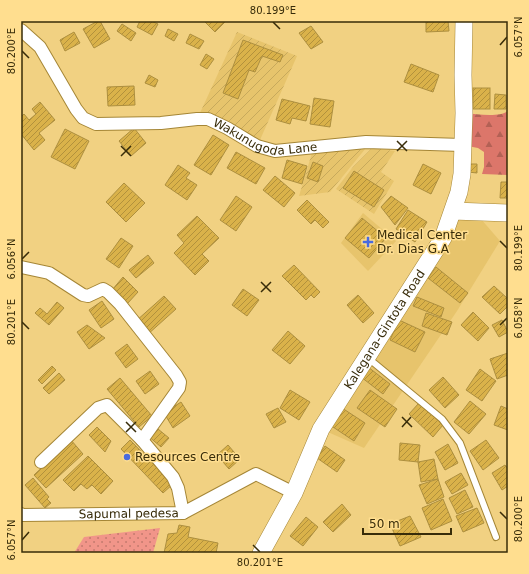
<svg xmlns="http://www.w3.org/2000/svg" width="529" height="574" font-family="'DejaVu Sans',sans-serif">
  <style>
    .built { fill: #e7c46c }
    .industrial { fill: url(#industrial-furrows) }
    .grass { fill: url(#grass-dots) }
    .forest { fill: url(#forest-firs) }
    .building { fill: url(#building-hatch); stroke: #ad8f3f }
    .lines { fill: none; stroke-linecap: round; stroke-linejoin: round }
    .lane-casing { stroke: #a58636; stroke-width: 8 }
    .street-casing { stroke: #a58636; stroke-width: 14 }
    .secondary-casing { stroke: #a58636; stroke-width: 18 }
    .lane { stroke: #fff; stroke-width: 6 }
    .street { stroke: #fff; stroke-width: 12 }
    .secondary { stroke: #fff; stroke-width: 17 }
    .ticks { fill: none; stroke: #382c09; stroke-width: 1.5 }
    .poi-dot { fill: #496bdf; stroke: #ffde8f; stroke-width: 1.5 }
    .labels { text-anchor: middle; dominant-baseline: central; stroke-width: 3; stroke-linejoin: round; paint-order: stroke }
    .street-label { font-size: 12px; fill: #382c09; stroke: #ffde8f }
    .poi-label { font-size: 12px; fill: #382c09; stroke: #ffde8f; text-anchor: start }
    .neatline { fill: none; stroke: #382c09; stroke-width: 1.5 }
    .ticks-label { font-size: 10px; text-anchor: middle; fill: #382c09 }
  </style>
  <defs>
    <pattern id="industrial-furrows" width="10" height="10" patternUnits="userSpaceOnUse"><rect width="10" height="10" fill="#e7c46c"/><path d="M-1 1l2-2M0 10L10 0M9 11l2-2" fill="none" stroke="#c7a95c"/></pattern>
    <pattern id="grass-dots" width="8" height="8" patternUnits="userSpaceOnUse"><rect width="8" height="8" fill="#f19589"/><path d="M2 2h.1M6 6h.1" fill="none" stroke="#c47a6e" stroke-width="1.8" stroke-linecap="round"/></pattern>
    <pattern id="forest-firs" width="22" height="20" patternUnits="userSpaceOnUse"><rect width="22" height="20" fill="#dc766a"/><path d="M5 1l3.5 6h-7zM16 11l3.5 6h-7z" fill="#b36155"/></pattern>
    <pattern id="building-hatch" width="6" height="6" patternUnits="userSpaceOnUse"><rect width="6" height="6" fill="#dab24a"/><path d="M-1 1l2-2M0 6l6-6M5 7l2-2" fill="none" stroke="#b2913c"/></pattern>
  </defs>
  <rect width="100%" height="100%" fill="#f1d182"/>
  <!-- built -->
  <g class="built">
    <path d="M 453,211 L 474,211 L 500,241 L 457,311 L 364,448 L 321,429 Z"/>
    <path d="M 363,213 L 396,241 L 368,271 L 341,243 Z"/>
  </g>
  <!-- industrial -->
  <g class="industrial">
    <path d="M 237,32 L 297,56 L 260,140 L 200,113 Z"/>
    <path d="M 366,148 L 330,192 L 299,196 L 312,153 Z"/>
    <path d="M 372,148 L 395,151 L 381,172 L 394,181 L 374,214 L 336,189 L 353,167 Z"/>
  </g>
  <!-- grass -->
  <path class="grass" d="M 160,528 L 153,553 L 74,553 L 84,537 Z"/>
  <!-- forest -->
  <path class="forest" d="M 508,111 L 508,175 L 482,174 L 484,167 L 484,152 L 478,148 L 462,145 L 464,113 C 477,114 498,118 508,111 Z"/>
  <!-- building -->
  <g class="building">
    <path d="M 98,21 L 100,21 L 110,39 L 94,48 L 83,29 Z"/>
    <path d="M 140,21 L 151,21 L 158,24 L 152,35 L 137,27 Z"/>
    <path d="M 204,21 L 226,21 L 215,32 Z"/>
    <path d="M 426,21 L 448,21 L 449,31 L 426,32 Z"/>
    <path d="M 122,24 L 136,33 L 131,41 L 117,31 Z"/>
    <path d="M 311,26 L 323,42 L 311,49 L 299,33 Z"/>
    <path d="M 168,29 L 178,34 L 174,41 L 165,36 Z"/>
    <path d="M 74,32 L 80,43 L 65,51 L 60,40 Z"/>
    <path d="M 190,34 L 204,41 L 199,49 L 186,43 Z"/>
    <path d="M 243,40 L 283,55 L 280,62 L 262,56 L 255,72 L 249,70 L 238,99 L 223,93 Z"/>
    <path d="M 206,54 L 214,59 L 207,69 L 200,65 Z"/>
    <path d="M 411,64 L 439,75 L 433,92 L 404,82 Z"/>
    <path d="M 149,75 L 158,80 L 155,87 L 145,83 Z"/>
    <path d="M 134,86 L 135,105 L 108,106 L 107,87 Z"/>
    <rect x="473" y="88" width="17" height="21"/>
    <path d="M 495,94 L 506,95 L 506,109 L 494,109 Z"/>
    <path d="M 314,98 L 334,101 L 330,127 L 310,124 Z"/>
    <path d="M 282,99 L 310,106 L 306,121 L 292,118 L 290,124 L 276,120 Z"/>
    <path d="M 40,102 L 55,120 L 39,133 L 45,140 L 34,150 L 21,134 L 21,117 L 24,114 L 29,120 L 36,114 L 32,109 Z"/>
    <path d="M 134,128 L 146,143 L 131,156 L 119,141 Z"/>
    <path d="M 65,129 L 89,141 L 75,169 L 51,157 Z"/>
    <path d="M 213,135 L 229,145 L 211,175 L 194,165 Z"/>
    <path d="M 236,152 L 265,168 L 256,184 L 227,168 Z"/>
    <path d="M 287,160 L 307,166 L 302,184 L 282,178 Z"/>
    <path d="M 313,162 L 323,166 L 318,182 L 307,178 Z"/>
    <path d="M 423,164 L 441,173 L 431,194 L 413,185 Z"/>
    <path d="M 469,164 L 477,164 L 477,173 L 468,172 Z"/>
    <path d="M 178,165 L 190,173 L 186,178 L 197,185 L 187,200 L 165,185 Z"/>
    <path d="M 354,171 L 384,190 L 374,207 L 343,188 Z"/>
    <path d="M 275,176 L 295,193 L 284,207 L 263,190 Z"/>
    <path d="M 501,182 L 508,182 L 508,198 L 500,198 Z"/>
    <path d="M 124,183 L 145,203 L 126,222 L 106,202 Z"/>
    <path d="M 236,196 L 252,207 L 236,231 L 220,220 Z"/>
    <path d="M 391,196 L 408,208 L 395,225 L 381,207 Z"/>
    <path d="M 307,200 L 329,222 L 323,228 L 315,220 L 311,224 L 297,210 Z"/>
    <path d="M 408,210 L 427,222 L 415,242 L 396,229 Z"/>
    <path d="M 197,216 L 219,238 L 202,254 L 209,261 L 195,275 L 174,253 L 184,243 L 177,235 Z"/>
    <path d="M 362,218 L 386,238 L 369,258 L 345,238 Z"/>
    <path d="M 121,238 L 133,246 L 119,268 L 106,259 Z"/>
    <path d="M 148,255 L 154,263 L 136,278 L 129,270 Z"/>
    <path d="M 294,265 L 320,292 L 314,298 L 311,295 L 306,300 L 282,276 Z"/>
    <path d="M 436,267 L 468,293 L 460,303 L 428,278 Z"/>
    <path d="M 123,277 L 138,292 L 127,304 L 112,290 Z"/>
    <path d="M 494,286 L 508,299 L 508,306 L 500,314 L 482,297 Z"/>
    <path d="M 243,289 L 259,300 L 247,316 L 232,305 Z"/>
    <path d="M 358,295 L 374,313 L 363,323 L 347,305 Z"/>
    <path d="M 164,296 L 176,309 L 147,335 L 136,321 Z"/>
    <path d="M 417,297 L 444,308 L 441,317 L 413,306 Z"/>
    <path d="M 102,301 L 114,319 L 101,328 L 89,310 Z"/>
    <path d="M 57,302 L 64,308 L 49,325 L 35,313 L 40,308 L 47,314 Z"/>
    <path d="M 473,312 L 489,328 L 478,341 L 461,325 Z"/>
    <path d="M 426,313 L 452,322 L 447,335 L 422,326 Z"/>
    <path d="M 399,320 L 425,332 L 415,352 L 390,340 Z"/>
    <path d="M 502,320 L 508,332 L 499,337 L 492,325 Z"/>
    <path d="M 87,325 L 105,338 L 89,349 L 77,332 Z"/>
    <path d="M 288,331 L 305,346 L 290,364 L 272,350 Z"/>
    <path d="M 127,344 L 138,359 L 126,368 L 115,353 Z"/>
    <path d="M 508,353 L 508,375 L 497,379 L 490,359 Z"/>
    <path d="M 52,366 L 56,370 L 42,384 L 38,380 Z"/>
    <path d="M 368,367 L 390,384 L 383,394 L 361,377 Z"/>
    <path d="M 480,369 L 496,381 L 482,401 L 466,390 Z"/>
    <path d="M 150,371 L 159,384 L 145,394 L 136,381 Z"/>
    <path d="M 59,373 L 65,380 L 49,394 L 43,388 Z"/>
    <path d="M 443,377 L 459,395 L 445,408 L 429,390 Z"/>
    <path d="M 120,378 L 152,416 L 139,427 L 107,389 Z"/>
    <path d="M 290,390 L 310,402 L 299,420 L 280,408 Z"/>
    <path d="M 370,390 L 397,409 L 385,427 L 357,408 Z"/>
    <path d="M 470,401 L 486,414 L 469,434 L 454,422 Z"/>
    <path d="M 181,402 L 190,416 L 173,428 L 164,413 Z"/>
    <path d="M 419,403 L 443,425 L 433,437 L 409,414 Z"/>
    <path d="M 501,406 L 508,409 L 508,430 L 494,425 Z"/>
    <path d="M 278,408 L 286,422 L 274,428 L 266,414 Z"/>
    <path d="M 342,408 L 365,423 L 354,441 L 330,425 Z"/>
    <path d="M 97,427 L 111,441 L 105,452 L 89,435 Z"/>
    <path d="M 158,429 L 169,438 L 161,447 L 147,435 Z"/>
    <path d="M 71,440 L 83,454 L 46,488 L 34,475 Z"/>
    <path d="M 130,440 L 173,484 L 163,493 L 121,449 Z"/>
    <path d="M 486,440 L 499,458 L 483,470 L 470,451 Z"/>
    <path d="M 400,443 L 420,445 L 418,462 L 399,460 Z"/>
    <path d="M 448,444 L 458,463 L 445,470 L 435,452 Z"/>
    <path d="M 228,445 L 240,459 L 229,469 L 217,455 Z"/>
    <path d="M 325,446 L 345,460 L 337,472 L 317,458 Z"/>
    <path d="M 88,456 L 113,481 L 101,494 L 92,485 L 87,489 L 81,484 L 74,491 L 63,480 Z"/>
    <path d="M 434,459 L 438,479 L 421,482 L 418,462 Z"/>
    <path d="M 505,465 L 508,469 L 508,486 L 502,490 L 492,473 Z"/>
    <path d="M 461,473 L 468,485 L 452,494 L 445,482 Z"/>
    <path d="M 33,478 L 49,497 L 47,499 L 51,503 L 45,508 L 25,485 Z"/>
    <path d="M 438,479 L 444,497 L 427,504 L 419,485 Z"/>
    <path d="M 465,490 L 473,507 L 457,514 L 449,498 Z"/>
    <path d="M 443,499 L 452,521 L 431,530 L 422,508 Z"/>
    <path d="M 342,504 L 351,515 L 333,532 L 323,522 Z"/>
    <path d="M 477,508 L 484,523 L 463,532 L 456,516 Z"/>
    <path d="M 410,516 L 421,537 L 400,546 L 390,524 Z"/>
    <path d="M 306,517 L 318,527 L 303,546 L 290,536 Z"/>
    <path d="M 179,525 L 190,527 L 188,537 L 218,543 L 216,553 L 164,553 L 168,534 L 177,533 Z"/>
  </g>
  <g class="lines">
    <!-- lane casing -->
    <g class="lane-casing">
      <path id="lane" d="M 368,358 L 442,419 L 460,443 L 496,537"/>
    </g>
    <!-- street casing -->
    <g class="street-casing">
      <g id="street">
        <path id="s1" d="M 21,30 L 40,47 L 76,109 L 83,118 L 96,124 L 161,123 L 197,119 L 208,119 L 227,128 L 257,146 L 275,151 L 366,142 L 462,145"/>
        <path d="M 21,267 L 49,273 L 83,295 L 88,296 L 103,289 L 108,292 L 120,304 L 176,375 L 180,382 L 179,388 L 142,440"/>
        <path d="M 41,462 L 98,408 L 107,405 L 142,440 L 173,477 L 178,488 L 183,513"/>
        <path id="s2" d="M 21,514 L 23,515 L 183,513 L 256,474 L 294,493"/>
      </g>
    </g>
    <!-- secondary casing -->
    <g class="secondary-casing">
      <g id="secondary">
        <path d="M 453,211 L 508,213"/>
        <path id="s3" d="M 261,553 L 294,493 L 321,429 L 443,238 L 459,192 L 462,174 L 464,113 L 463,75 L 464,21"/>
      </g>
    </g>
    <!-- lane -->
    <use href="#lane" class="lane"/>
    <!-- street -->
    <use href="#street" class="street"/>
    <!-- secondary -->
    <use href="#secondary" class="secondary"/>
  </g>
  <!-- ticks -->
  <path class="ticks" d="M 273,22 L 280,29M 500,45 L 507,37M 22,51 L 29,58M 397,141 L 407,151M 121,146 L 131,156M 397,151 L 407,141M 121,156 L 131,146M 500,241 L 507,248M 22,259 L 29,252M 261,282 L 271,292M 261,292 L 271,282M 22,322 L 29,329M 500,325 L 507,318M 402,417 L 412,427M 126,422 L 136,432M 402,427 L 411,417M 126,432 L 136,422M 500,512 L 507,519M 22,540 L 29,532M 253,545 L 260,552"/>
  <!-- markers -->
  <g class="poi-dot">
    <path d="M366 236h4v4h4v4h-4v4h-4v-4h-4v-4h4z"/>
    <circle cx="127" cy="457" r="4"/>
  </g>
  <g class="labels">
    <!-- street labels -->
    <g class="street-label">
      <text stroke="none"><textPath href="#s1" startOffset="297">Wakunugoda Lane</textPath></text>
      <text stroke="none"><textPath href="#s3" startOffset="256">Kalegana-Gintota Road</textPath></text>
      <text stroke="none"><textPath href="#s2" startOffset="108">Sapumal pedesa</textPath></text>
    </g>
    <!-- poi labels -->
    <g class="poi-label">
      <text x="377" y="235">Medical Center<tspan x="377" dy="14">Dr. Dias G.A</tspan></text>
      <text x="135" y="457">Resources Centre</text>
    </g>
  </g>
  <!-- border -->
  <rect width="529" height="574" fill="none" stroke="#ffde8f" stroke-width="44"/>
  <!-- scale -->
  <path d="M363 528v6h88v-6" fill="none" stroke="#382c09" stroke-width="2"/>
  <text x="369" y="528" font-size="12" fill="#382c09" stroke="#ffde8f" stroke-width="3" paint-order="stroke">50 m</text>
  <rect x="22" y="22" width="485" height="530" class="neatline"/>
  <g class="ticks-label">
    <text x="273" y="14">80.199°E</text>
    <text transform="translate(518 37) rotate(-90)" y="4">6.057°N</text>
    <text transform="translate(11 51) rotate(-90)" y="4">80.200°E</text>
    <text transform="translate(518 248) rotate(-90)" y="4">80.199°E</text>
    <text transform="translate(11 259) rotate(-90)" y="4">6.056°N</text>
    <text transform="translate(518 318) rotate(-90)" y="4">6.058°N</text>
    <text transform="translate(11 322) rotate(-90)" y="4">80.201°E</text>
    <text transform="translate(518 519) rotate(-90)" y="4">80.200°E</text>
    <text transform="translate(11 540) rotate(-90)" y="4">6.057°N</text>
    <text x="260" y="566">80.201°E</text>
  </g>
</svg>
